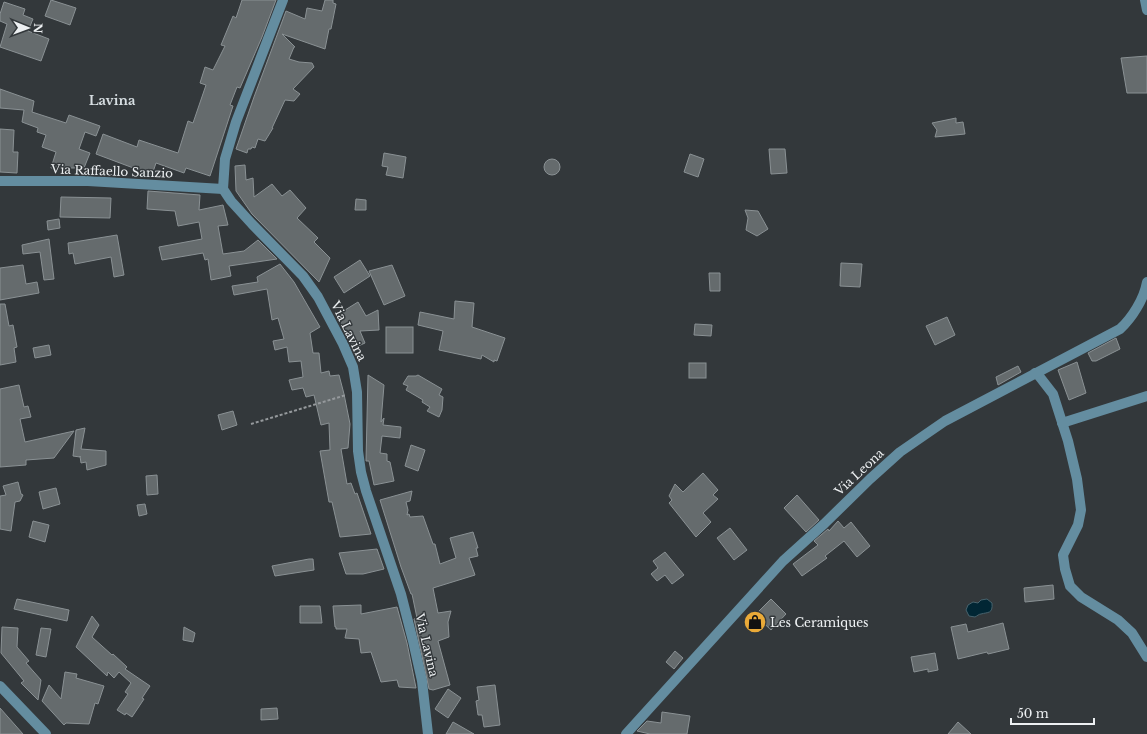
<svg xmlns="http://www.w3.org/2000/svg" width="1147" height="734" font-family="'Libre Baskerville',serif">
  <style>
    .water { fill: #012634; stroke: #48636d }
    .building { fill: #656b6d; stroke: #8a9194 }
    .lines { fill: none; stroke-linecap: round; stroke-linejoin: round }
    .path { stroke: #95999c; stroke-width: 2; stroke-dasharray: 3 2; stroke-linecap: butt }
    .minor { stroke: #648da0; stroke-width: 10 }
    .labels { text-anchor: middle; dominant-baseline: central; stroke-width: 3; stroke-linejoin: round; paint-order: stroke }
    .street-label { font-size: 12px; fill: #edf0f2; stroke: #33383b }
    .poi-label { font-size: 12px; fill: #edf0f2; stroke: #33383b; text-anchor: start }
    .neighbourhood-label { font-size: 13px; font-weight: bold; fill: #d7dee2; stroke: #33383b }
  </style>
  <rect width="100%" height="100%" fill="#33383b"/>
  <!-- water -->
  <path class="water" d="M 987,599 L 992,603 C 993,614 988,612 981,614 C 979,614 977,616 975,617 L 969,616 L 966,610 L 968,605 L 973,602 L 978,603 L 981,600 Z"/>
  <!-- building -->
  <g class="building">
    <path d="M 51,0 L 76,8 L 70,25 L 45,16 Z"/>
    <path d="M 242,0 L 276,0 L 262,37 L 240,88 L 237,87 L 230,105 L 233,106 L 210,176 L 186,168 L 184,173 L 156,163 L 152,175 L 96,154 L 103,134 L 137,147 L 139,140 L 178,153 L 188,121 L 193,123 L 206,85 L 200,83 L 205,67 L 213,70 L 225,46 L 221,45 L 233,16 L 236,18 Z"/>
    <path d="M 325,0 L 333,0 L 333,3 L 336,4 L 331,29 L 329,29 L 325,49 L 282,34 L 295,47 L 294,47 L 289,59 L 299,62 L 312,63 L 314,67 L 293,89 L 300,94 L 294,101 L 285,100 L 272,128 L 273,128 L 265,141 L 258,139 L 255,148 L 252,147 L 251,149 L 248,149 L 247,153 L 236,149 L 254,97 L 286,11 L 305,19 L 307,8 L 322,11 Z"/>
    <path d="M 4,2 L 25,9 L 23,15 L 33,19 L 28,31 L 49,39 L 41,61 L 0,47 L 7,24 L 0,21 L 0,14 Z"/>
    <path d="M 1147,56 L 1147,93 L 1127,93 L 1121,58 Z"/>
    <path d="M 0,89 L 34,101 L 32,112 L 66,123 L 69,115 L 100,126 L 96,136 L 85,132 L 79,149 L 90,153 L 84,168 L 51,168 L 56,152 L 42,147 L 46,135 L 37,132 L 38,128 L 22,122 L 24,110 L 0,108 Z"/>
    <path d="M 956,118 L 956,123 L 963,122 L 965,134 L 935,137 L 937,130 L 932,123 Z"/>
    <path d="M 0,129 L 14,130 L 13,152 L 18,152 L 17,173 L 0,172 Z"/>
    <path d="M 769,149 L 785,149 L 787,173 L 771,174 Z"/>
    <path d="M 384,153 L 406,157 L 403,178 L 386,175 L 388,167 L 382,166 Z"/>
    <path d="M 690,154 L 704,159 L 698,177 L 684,172 Z"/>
    <circle cx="552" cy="167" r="8"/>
    <path d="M 245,165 L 246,180 L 253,178 L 254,197 L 272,184 L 282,196 L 290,190 L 306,208 L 297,218 L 318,238 L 314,242 L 330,258 L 319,282 L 252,214 L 236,191 L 235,166 Z"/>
    <path d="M 148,191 L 200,195 L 199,210 L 223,205 L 228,225 L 218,226 L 223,254 L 244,251 L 258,240 L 277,259 L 229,266 L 231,276 L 211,280 L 208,259 L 205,260 L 203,253 L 162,260 L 159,247 L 202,239 L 199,222 L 178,226 L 175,211 L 147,209 Z"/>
    <path d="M 61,197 L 111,198 L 110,218 L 60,217 Z"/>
    <path d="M 356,199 L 366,200 L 366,210 L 355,210 Z"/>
    <path d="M 745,210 L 758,211 L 768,229 L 757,236 L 746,230 L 748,218 Z"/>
    <path d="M 59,219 L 60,228 L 48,230 L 47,221 Z"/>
    <path d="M 117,235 L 124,275 L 114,277 L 111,257 L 75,264 L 73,253 L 69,254 L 68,243 Z"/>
    <path d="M 49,239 L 54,279 L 44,280 L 40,252 L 23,254 L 22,245 Z"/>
    <path d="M 360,260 L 370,276 L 344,293 L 334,277 Z"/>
    <path d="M 841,263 L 862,264 L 860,287 L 840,286 Z"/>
    <path d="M 280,264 L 294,282 L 320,327 L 310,333 L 313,353 L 319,353 L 321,373 L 329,371 L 330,376 L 339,375 L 344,394 L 350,424 L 348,448 L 341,449 L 347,484 L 351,483 L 355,494 L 357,493 L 371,534 L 340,537 L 332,502 L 329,502 L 320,451 L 330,450 L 329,423 L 321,425 L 314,395 L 306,397 L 303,388 L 292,390 L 289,380 L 303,377 L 301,361 L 289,362 L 287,347 L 275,350 L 273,341 L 284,339 L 278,318 L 272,320 L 267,289 L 234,295 L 232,286 L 258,282 L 257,277 Z"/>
    <path d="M 23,265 L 26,284 L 37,282 L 39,293 L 0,300 L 0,268 Z"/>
    <path d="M 392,265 L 405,296 L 384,305 L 369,271 Z"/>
    <path d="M 709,273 L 720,273 L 720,291 L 710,291 Z"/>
    <path d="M 455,301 L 474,303 L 472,327 L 505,338 L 497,361 L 494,360 L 494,362 L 482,355 L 481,359 L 439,350 L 443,331 L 418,325 L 420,312 L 454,319 Z"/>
    <path d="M 358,302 L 366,316 L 378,310 L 379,330 L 360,331 L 365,343 L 354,348 L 337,315 Z"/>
    <path d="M 0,304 L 5,304 L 9,326 L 13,325 L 17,347 L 14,348 L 16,362 L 0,365 Z"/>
    <path d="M 947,317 L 955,335 L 935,345 L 926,326 Z"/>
    <path d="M 695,324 L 712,325 L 711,336 L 694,335 Z"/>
    <rect x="386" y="327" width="27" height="26"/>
    <path d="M 1116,338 L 1120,349 L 1096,361 L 1092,361 L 1088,353 Z"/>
    <path d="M 49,345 L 51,355 L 35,358 L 33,348 Z"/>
    <path d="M 1077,362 L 1086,393 L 1069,400 L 1058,370 Z"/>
    <rect x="689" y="363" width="17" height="15"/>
    <path d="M 1018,366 L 1021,372 L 998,385 L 996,377 Z"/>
    <path d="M 368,375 L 384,385 L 381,422 L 384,418 L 383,425 L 401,427 L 400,438 L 382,436 L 380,453 L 387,454 L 387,461 L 390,462 L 394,481 L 374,485 L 369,461 L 366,461 Z"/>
    <path d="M 418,375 L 442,389 L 439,395 L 443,397 L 442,410 L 439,417 L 427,411 L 430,407 L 422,402 L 423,400 L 406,390 L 408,386 L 403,384 L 408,376 L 416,376 Z"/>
    <path d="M 19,385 L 24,407 L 28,406 L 31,417 L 20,419 L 25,442 L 74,431 L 54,458 L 26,460 L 26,465 L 0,467 L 0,389 Z"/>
    <path d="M 233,411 L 237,425 L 222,430 L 218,415 Z"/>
    <path d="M 85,428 L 81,449 L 106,451 L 106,465 L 87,470 L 86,462 L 81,463 L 80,456 L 80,457 L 73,456 L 76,430 Z"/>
    <path d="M 411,445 L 425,450 L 418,471 L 405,466 Z"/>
    <path d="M 703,473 L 718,490 L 713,495 L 718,499 L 703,513 L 711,522 L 696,537 L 669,503 L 672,500 L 669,496 L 675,484 L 683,492 Z"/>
    <path d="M 157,475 L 158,494 L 147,495 L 146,476 Z"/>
    <path d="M 18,482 L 21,494 L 23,495 L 20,501 L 15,502 L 11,531 L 0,529 L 0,496 L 6,495 L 3,486 Z"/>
    <path d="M 56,488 L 60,504 L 43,509 L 39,492 Z"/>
    <path d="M 412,491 L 410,501 L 406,502 L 408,510 L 407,515 L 409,514 L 410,517 L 423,516 L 433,544 L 435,544 L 440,564 L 456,558 L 450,538 L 473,532 L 478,548 L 476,548 L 478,556 L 469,558 L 475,575 L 433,588 L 438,613 L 451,611 L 448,622 L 449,637 L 438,641 L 450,685 L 433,690 L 429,689 L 414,619 L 417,618 L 412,594 L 411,594 L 401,567 L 380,500 Z"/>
    <path d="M 797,495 L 819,520 L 806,532 L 784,508 Z"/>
    <path d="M 145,504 L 147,514 L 139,516 L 137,505 Z"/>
    <path d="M 33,521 L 49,525 L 45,542 L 29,537 Z"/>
    <path d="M 838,521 L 844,528 L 851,522 L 870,546 L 857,557 L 844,541 L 825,556 L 827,558 L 802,576 L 793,564 L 818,545 L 814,541 L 828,529 L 829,531 Z"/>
    <path d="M 730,528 L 747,550 L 734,560 L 717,538 Z"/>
    <path d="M 377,549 L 384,569 L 363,574 L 346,574 L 339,553 Z"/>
    <path d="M 665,552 L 684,575 L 672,584 L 665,575 L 657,581 L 651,574 L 658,568 L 653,561 Z"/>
    <path d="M 309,559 L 313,559 L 314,570 L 275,576 L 272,566 Z"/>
    <path d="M 1053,585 L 1054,599 L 1025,602 L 1024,588 Z"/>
    <path d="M 17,599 L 69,610 L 67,621 L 14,609 Z"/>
    <path d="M 771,599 L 786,614 L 771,630 L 755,615 Z"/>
    <path d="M 361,605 L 361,614 L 397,607 L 407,643 L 416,688 L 399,687 L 397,680 L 381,682 L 371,652 L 361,653 L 359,639 L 345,638 L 347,629 L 336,629 L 336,627 L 335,627 L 333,606 Z"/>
    <path d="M 300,606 L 320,606 L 322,623 L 300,623 Z"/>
    <path d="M 92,616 L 99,625 L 92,637 L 112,655 L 113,654 L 127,667 L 125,669 L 150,686 L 142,698 L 144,699 L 132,717 L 126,713 L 125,715 L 117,710 L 128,694 L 125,692 L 131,683 L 119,672 L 114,678 L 108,672 L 107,676 L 76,647 Z"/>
    <path d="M 1003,623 L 1009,649 L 988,654 L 987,652 L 958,659 L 951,627 L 966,624 L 968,632 Z"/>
    <path d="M 2,627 L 18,628 L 17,647 L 29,661 L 26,663 L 41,680 L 38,700 L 21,683 L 24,681 L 1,653 Z"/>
    <path d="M 184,627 L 195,633 L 193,642 L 183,640 Z"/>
    <path d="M 41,628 L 51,629 L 46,657 L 36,655 Z"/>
    <path d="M 675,651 L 683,658 L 674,669 L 666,662 Z"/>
    <path d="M 935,653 L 938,670 L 928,672 L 928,669 L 914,672 L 911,657 Z"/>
    <path d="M 65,672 L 77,674 L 76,678 L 104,686 L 98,704 L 95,703 L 89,724 L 66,723 L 64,725 L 42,701 L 49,685 L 61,699 Z"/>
    <path d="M 495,685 L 500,725 L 484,727 L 482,715 L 478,715 L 476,701 L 479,700 L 477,687 Z"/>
    <path d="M 448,689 L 461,698 L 448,718 L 435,709 Z"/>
    <path d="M 0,708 L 23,734 L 0,734 Z"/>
    <path d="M 277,708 L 278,719 L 261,720 L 261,709 Z"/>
    <path d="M 662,712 L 690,716 L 687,734 L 650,734 L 637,731 L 647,721 L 661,723 Z"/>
    <path d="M 453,722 L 474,734 L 446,734 Z"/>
    <path d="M 958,722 L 971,734 L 948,734 Z"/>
  </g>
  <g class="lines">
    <!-- path -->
    <path class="path" d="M 251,424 L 346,395"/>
    <!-- minor -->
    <g class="minor">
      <path d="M 283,0 L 236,122 L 225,159 L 223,189 L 231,201 L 252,224 L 303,276 L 318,297 L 343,344 L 353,367 L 357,392 L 358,451 L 361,472 L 366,491 L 401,594 L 413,641 L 422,681 L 428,734"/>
      <path d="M 1145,0 L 1147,10"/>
      <path d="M 0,181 L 88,181 L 223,189"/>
      <path d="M 1035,373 L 1039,376 L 1053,394 L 1068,441 L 1077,479 L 1081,510 L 1078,525 L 1063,555 L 1065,569 L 1070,586 L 1081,597 L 1118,620 L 1132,633 L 1147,657"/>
      <path d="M 1062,423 L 1147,396"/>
      <path d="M 0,686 L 46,734"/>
      <path d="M 626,734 L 783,561 L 824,524 L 870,479 L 900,452 L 945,421 L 1120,329 C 1132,318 1144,299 1147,282"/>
    </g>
  </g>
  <!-- icons -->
  <defs>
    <g id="shop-disc" transform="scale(1.15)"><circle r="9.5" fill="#eaaa38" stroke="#33383b"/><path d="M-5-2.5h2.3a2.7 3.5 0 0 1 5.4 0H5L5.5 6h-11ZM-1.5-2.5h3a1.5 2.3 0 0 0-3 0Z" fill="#111"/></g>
  </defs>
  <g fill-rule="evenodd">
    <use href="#shop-disc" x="755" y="622"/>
  </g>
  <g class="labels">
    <!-- street labels -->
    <g class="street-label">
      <text transform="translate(112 171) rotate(2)">Via Raffaello Sanzio</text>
      <text transform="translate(349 331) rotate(64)">Via Lavina</text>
      <text transform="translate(859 472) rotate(-43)">Via Leona</text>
      <text transform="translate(427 645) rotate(77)">Via Lavina</text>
    </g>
    <!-- poi labels -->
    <g class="poi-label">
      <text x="770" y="622">Les Ceramiques</text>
    </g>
    <!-- neighbourhood labels -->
    <g class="neighbourhood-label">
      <text x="112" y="100">Lavina</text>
    </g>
  </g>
  <!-- north arrow -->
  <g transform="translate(28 28) rotate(91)" stroke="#33383b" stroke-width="3" paint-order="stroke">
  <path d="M0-3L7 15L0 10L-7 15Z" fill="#edf0f2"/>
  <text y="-6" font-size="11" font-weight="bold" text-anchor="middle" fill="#edf0f2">N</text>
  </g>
  <!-- scale -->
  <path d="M1011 718v6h83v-6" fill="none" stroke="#edf0f2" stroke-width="2"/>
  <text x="1017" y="718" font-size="12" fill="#edf0f2" stroke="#33383b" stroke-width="3" paint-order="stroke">50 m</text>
</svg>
